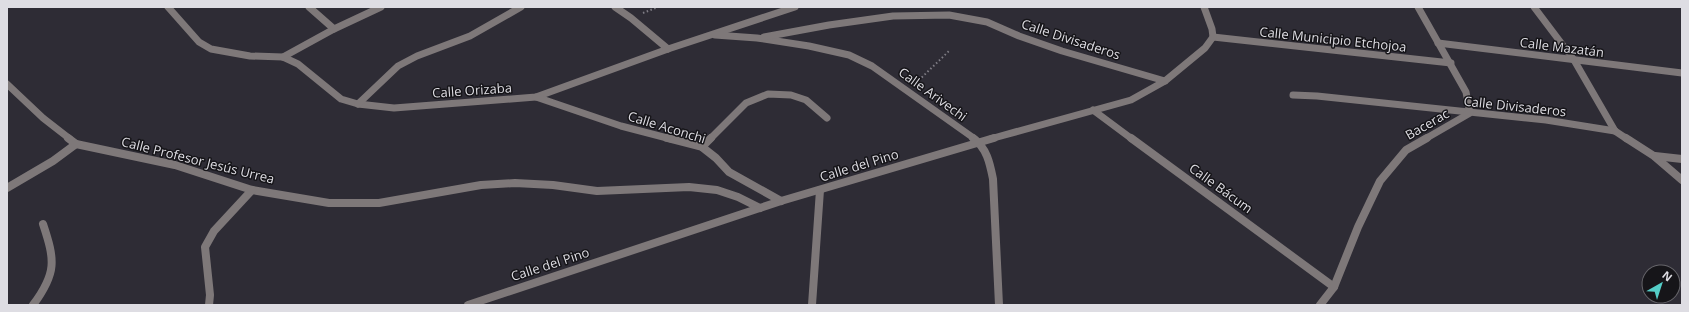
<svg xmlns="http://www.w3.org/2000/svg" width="1689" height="312" font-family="'Open Sans',sans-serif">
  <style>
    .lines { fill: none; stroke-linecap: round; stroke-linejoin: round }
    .path { stroke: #7f7d85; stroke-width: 2; stroke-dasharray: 1.5 2.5; stroke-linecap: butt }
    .minor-far1 { stroke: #7e7879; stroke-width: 7 }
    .minor { stroke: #7e7879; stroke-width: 8 }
    .tertiary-far1 { stroke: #7e7879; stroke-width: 7 }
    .tertiary { stroke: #7e7879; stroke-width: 8 }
    .labels { text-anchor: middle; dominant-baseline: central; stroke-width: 3; stroke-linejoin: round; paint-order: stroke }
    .street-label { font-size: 13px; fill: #dedde3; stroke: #161519 }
  </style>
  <rect width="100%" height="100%" fill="#2e2c35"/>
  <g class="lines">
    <!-- path -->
    <g class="path">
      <path d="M 643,13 L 658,7"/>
      <path d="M 916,83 L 949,51"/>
    </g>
    <!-- minor-far1 -->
    <g class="minor-far1">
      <path d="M 168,7 L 199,42 L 211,49 L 250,56 L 283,57 L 298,64 L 341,99 L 358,104 L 394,108 L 536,97 L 668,49 L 795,7"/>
      <path d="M 309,7 L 334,29"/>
      <path d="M 615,7 L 631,18 L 668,49"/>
      <path d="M 1534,7 L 1574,60 L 1615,131 L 1627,139"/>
      <path d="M 715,35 L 757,38 L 809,46 L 849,55 L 872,66 L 975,139"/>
      <path d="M 764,37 L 829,25 L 893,16 L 949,15 L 987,22 L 1019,36 L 1062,51 L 1165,81"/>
      <path d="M 1213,37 L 1451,63"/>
      <path d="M 1438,43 L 1682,73"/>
      <path d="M 283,57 L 334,29 L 381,7"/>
      <path d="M 7,84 L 43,118 L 70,139"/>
      <path d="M 1293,95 L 1317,96 L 1546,120 L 1615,131"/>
      <path d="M 536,97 L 621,126 L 671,139"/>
      <path d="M 358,104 L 398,66 L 417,56 L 470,36 L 521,7"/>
      <path d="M 1093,110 L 1132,139"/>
      <path d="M 710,139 L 746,103 L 768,94 L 791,95 L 806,100 L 827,118"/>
      <path d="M 990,139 L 1131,100 L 1165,81 L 1205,48 L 1213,37 L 1212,29 L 1204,7"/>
    </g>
    <!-- minor -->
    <g class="minor">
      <path d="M 68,138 L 76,144 L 175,165 L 252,190 L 329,203 L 379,203 L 481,185 L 515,183 L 553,185 L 597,191 L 689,187 L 717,190 L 738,197 L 760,208"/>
      <path d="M 667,138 L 702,147 L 716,158 L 729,172 L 781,201"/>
      <path d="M 973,138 C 987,148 990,164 993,179 L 999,305"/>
      <path d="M 1131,138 L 1334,287"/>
      <path d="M 1626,138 L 1654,156 L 1682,180"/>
      <path d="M 702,147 L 711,138"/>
      <path d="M 1655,156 L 1682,159"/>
      <path d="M 7,188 L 53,161 L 76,144"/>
      <path d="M 33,305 C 57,273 55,260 43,224"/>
      <path d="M 209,305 L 210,295 L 205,247 L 214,231 L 252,190"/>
      <path d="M 468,305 L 781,201 L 994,138"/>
      <path d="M 812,305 L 820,190"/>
    </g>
    <!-- tertiary-far1 -->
    <path class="tertiary-far1" d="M 1418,7 L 1466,92 L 1470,113 L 1425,139"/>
    <!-- tertiary -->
    <path class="tertiary" d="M 1320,305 L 1334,287 L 1358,227 L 1380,181 L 1406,150 L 1427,138"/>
  </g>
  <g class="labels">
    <!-- street labels -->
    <g class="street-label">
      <text transform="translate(1071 39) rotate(18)">Calle Divisaderos</text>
      <text transform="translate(1333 39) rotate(6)">Calle Municipio Etchojoa</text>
      <text transform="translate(1562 47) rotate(7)">Calle Mazatán</text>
      <text transform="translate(472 90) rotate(-4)">Calle Orizaba</text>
      <text transform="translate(933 94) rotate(36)">Calle Arivechi</text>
      <text transform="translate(1515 106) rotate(6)">Calle Divisaderos</text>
      <text transform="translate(1427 124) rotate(-30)">Bacerac</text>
      <text transform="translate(667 127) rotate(17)">Calle Aconchi</text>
      <text transform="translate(198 160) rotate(14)">Calle Profesor Jesús Urrea</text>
      <text transform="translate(859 165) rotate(-17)">Calle del Pino</text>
      <text transform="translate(1221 188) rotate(36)">Calle Bácum</text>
      <text transform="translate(550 264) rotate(-18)">Calle del Pino</text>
    </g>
  </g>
  <!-- border -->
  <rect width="1689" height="312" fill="none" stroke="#dedde3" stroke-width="16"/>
  <!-- north arrow -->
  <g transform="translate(1661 284) rotate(39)"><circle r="19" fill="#161519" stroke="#66656a"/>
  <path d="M0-3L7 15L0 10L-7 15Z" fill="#54cdc7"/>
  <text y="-6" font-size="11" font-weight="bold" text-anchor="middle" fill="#dedde3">N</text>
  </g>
</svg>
